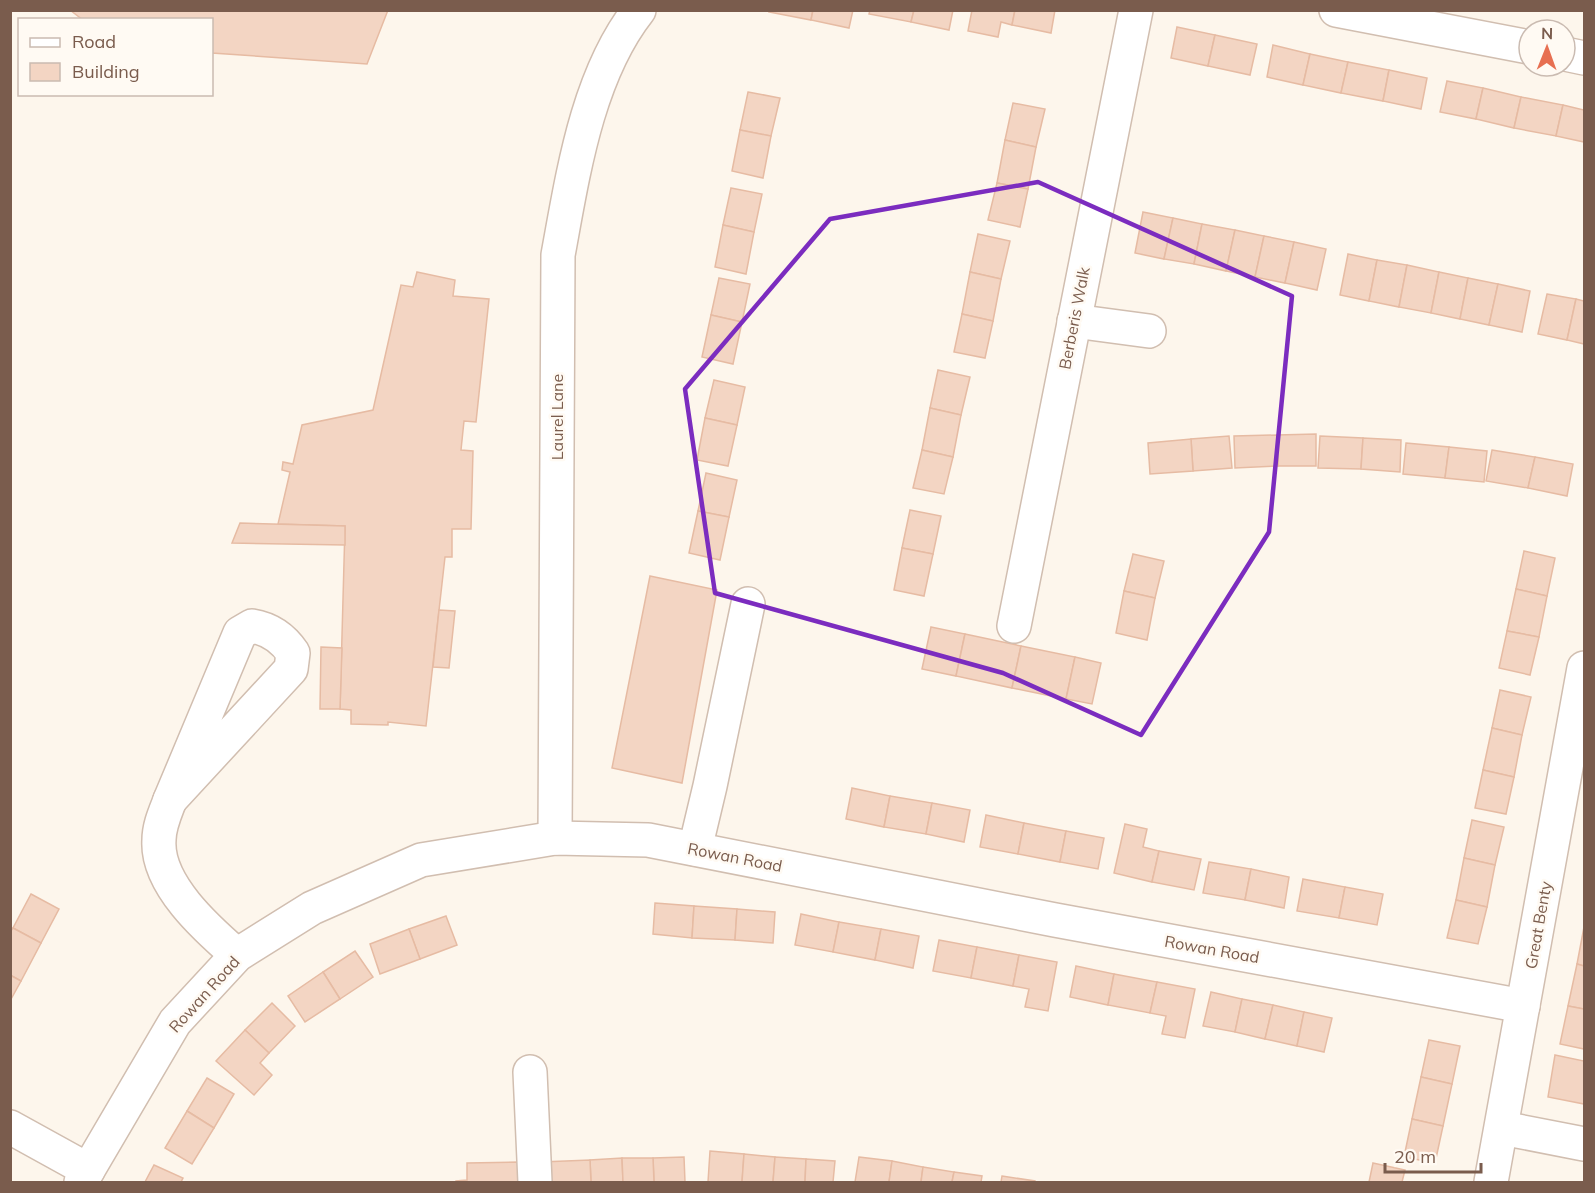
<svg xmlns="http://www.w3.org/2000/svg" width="1595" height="1193" font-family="Mulish,sans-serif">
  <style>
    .building { fill: #f3d5c3; stroke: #e6bba3; stroke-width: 1.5 }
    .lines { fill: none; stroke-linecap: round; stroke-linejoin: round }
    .minor-casing { stroke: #d1beb0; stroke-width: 36 }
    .minor { stroke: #fff; stroke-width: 33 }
    .marked { fill: none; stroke: #7b2cbf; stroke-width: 4.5; stroke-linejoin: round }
    .labels { text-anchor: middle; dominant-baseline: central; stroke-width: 5; stroke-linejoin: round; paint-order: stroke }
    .street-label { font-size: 16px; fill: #7a5c4d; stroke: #fffaf3 }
  </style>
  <rect width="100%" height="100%" fill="#fdf6ec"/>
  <!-- building -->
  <g class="building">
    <path d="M 70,10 L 388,10 L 367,64 L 212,53 L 212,20 L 83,20 Z"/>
    <path d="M 770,10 L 813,10 L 811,20 L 769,12 Z"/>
    <path d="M 813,10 L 853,10 L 849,28 L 811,20 Z"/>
    <path d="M 870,10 L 914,10 L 911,22 L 869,14 Z"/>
    <path d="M 914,10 L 953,10 L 949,30 L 911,22 Z"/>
    <path d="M 972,10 L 1015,10 L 1012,25 L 1001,22 L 998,37 L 968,31 Z"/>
    <path d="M 1015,10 L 1055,10 L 1051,33 L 1012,25 Z"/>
    <path d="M 1177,27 L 1215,35 L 1208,66 L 1171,58 Z"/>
    <path d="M 1215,35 L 1257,44 L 1250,75 L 1208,66 Z"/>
    <path d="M 1273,45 L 1310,54 L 1303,85 L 1267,77 Z"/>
    <path d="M 1310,54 L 1348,62 L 1341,93 L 1303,85 Z"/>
    <path d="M 1348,62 L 1389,70 L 1383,101 L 1341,93 Z"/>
    <path d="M 1389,70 L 1427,78 L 1421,109 L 1383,101 Z"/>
    <path d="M 1447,81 L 1483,88 L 1476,119 L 1440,112 Z"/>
    <path d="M 1483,88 L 1521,97 L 1514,128 L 1476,119 Z"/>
    <path d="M 748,92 L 780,98 L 771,136 L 740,130 Z"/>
    <path d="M 1521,97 L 1563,105 L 1556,136 L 1514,128 Z"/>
    <path d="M 1013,103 L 1045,109 L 1036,147 L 1005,140 Z"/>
    <path d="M 1563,105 L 1584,110 L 1584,142 L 1556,136 Z"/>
    <path d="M 740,130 L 771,136 L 763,178 L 732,171 Z"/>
    <path d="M 1005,140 L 1036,147 L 1028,189 L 997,183 Z"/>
    <path d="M 997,183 L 1028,189 L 1020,227 L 988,220 Z"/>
    <path d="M 731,188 L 762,194 L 754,232 L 723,225 Z"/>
    <path d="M 1143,212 L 1173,218 L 1164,259 L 1135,253 Z"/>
    <path d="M 1173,218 L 1202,224 L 1194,264 L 1164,259 Z"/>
    <path d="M 1202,224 L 1235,230 L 1226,271 L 1194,264 Z"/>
    <path d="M 723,225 L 754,232 L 746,274 L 715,267 Z"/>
    <path d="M 1235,230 L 1264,236 L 1255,277 L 1226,271 Z"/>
    <path d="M 978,234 L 1010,241 L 1001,279 L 970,272 Z"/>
    <path d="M 1264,236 L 1294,242 L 1285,283 L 1255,277 Z"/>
    <path d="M 1294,242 L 1326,249 L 1317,290 L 1285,283 Z"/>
    <path d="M 1348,254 L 1377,260 L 1369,301 L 1340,295 Z"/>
    <path d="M 1377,260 L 1407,265 L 1399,307 L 1369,301 Z"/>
    <path d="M 1407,265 L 1439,272 L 1431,313 L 1399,307 Z"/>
    <path d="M 417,272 L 455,280 L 453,296 L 489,299 L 476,422 L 464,421 L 461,450 L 473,451 L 471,529 L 452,529 L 452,557 L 445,557 L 426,726 L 388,722 L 388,725 L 351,724 L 351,710 L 340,709 L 345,526 L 278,524 L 290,472 L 282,470 L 283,462 L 293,464 L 302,425 L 373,410 L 401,285 L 413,287 Z"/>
    <path d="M 970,272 L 1001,279 L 993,321 L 962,314 Z"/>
    <path d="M 1439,272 L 1468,278 L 1460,319 L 1431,313 Z"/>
    <path d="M 719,278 L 750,284 L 742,322 L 711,315 Z"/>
    <path d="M 1468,278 L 1498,284 L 1489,325 L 1460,319 Z"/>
    <path d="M 1498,284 L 1530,291 L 1522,332 L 1489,325 Z"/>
    <path d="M 1547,294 L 1576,299 L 1567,340 L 1538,334 Z"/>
    <path d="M 1576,299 L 1584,301 L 1584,344 L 1567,340 Z"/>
    <path d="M 962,314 L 993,321 L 985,358 L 954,352 Z"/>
    <path d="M 711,315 L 742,322 L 733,364 L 702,357 Z"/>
    <path d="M 938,370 L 970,377 L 961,415 L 930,408 Z"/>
    <path d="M 714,380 L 745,387 L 737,425 L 705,418 Z"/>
    <path d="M 930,408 L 961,415 L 953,457 L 922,450 Z"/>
    <path d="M 705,418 L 737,425 L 728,466 L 697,460 Z"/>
    <path d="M 1316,434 L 1316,466 L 1278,466 L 1277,435 Z"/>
    <path d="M 1277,435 L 1278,466 L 1235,468 L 1234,436 Z"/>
    <path d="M 1229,436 L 1232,468 L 1193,471 L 1191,439 Z"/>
    <path d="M 1320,436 L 1363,438 L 1361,469 L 1318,468 Z"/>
    <path d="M 1363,438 L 1401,440 L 1400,472 L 1361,469 Z"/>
    <path d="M 1191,439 L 1193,471 L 1150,474 L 1148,443 Z"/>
    <path d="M 1406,443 L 1449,447 L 1445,478 L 1403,474 Z"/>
    <path d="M 1449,447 L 1487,451 L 1484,482 L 1445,478 Z"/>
    <path d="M 922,450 L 953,457 L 944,494 L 913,488 Z"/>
    <path d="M 1492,450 L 1535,457 L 1528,488 L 1486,481 Z"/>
    <path d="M 1535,457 L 1573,464 L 1567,496 L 1528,488 Z"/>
    <path d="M 706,473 L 737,480 L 729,517 L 698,511 Z"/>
    <path d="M 910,510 L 941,516 L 933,554 L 902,548 Z"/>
    <path d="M 698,511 L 729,517 L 720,560 L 689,553 Z"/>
    <path d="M 240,523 L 345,526 L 345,545 L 232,543 Z"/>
    <path d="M 902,548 L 933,554 L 924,596 L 894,590 Z"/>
    <path d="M 1524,551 L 1555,558 L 1547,596 L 1516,589 Z"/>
    <path d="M 1133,554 L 1164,561 L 1155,598 L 1124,591 Z"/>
    <path d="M 650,576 L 717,590 L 682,783 L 612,768 Z"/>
    <path d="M 1516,589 L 1547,596 L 1539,637 L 1507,631 Z"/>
    <path d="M 1124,591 L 1155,598 L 1147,640 L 1116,633 Z"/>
    <path d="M 439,610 L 455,611 L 449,668 L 433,667 Z"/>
    <path d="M 931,627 L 965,634 L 956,676 L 922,669 Z"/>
    <path d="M 1507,631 L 1539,637 L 1530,675 L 1499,668 Z"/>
    <path d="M 965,634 L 1021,646 L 1012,688 L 956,676 Z"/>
    <path d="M 1021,646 L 1075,657 L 1066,699 L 1012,688 Z"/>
    <path d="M 321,647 L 342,648 L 340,709 L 320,709 Z"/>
    <path d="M 1075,657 L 1101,663 L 1092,704 L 1066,699 Z"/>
    <path d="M 1500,690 L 1531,697 L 1522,735 L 1492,728 Z"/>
    <path d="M 1492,728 L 1522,735 L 1514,777 L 1483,770 Z"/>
    <path d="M 1483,770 L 1514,777 L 1506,814 L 1475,808 Z"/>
    <path d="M 852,788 L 890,796 L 884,827 L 846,819 Z"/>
    <path d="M 890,796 L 932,803 L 926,834 L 884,827 Z"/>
    <path d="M 932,803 L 970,810 L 964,842 L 926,834 Z"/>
    <path d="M 986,815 L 1024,823 L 1018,854 L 980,847 Z"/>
    <path d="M 1472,820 L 1504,827 L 1495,865 L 1464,858 Z"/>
    <path d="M 1024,823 L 1066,831 L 1060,862 L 1018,854 Z"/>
    <path d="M 1125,824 L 1147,829 L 1143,847 L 1159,851 L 1152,882 L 1114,873 Z"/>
    <path d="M 1066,831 L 1104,838 L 1098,869 L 1060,862 Z"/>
    <path d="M 1159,851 L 1201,859 L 1194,890 L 1152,882 Z"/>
    <path d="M 1464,858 L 1495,865 L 1487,907 L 1456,900 Z"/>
    <path d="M 1209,862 L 1251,869 L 1245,900 L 1203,893 Z"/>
    <path d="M 1251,869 L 1289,877 L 1284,908 L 1245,900 Z"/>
    <path d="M 1303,879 L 1345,887 L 1339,918 L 1297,911 Z"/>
    <path d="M 1345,887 L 1383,894 L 1377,925 L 1339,918 Z"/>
    <path d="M 31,894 L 59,909 L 41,943 L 13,928 Z"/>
    <path d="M 1456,900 L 1487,907 L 1478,944 L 1447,938 Z"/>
    <path d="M 655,903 L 694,906 L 692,938 L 653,934 Z"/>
    <path d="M 694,906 L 737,909 L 735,940 L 692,938 Z"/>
    <path d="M 737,909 L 775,912 L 773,943 L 735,940 Z"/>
    <path d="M 801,914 L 839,922 L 833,952 L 795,945 Z"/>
    <path d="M 446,916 L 457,945 L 420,959 L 409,929 Z"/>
    <path d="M 839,922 L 881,929 L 875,960 L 833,952 Z"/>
    <path d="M 1584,927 L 1584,966 L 1577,964 Z"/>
    <path d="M 13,928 L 41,943 L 21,981 L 10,975 L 10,932 Z"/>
    <path d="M 409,929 L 420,959 L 380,974 L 370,944 Z"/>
    <path d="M 881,929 L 919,936 L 913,968 L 875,960 Z"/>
    <path d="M 939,940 L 977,947 L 971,978 L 933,971 Z"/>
    <path d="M 977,947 L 1019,955 L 1013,986 L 971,978 Z"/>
    <path d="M 355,951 L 373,977 L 340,999 L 323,972 Z"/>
    <path d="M 1019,955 L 1057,962 L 1048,1011 L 1025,1007 L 1029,989 L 1013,986 Z"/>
    <path d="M 1577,964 L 1584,966 L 1584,1009 L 1568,1006 Z"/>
    <path d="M 1076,966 L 1114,974 L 1108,1005 L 1070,997 Z"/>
    <path d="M 323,972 L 340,999 L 305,1022 L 288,996 Z"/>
    <path d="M 1114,974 L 1157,982 L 1150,1013 L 1108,1005 Z"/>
    <path d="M 10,975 L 21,981 L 10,1001 Z"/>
    <path d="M 1157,982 L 1195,989 L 1185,1038 L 1162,1034 L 1166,1016 L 1150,1013 Z"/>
    <path d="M 1211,992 L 1242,999 L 1235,1032 L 1203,1026 Z"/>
    <path d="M 1242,999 L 1273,1005 L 1265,1039 L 1235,1032 Z"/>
    <path d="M 272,1003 L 295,1026 L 269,1053 L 245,1030 Z"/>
    <path d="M 1273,1005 L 1304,1012 L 1297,1046 L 1265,1039 Z"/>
    <path d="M 1568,1006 L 1584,1009 L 1584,1049 L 1560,1044 Z"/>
    <path d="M 1304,1012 L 1332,1018 L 1324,1052 L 1297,1046 Z"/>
    <path d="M 245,1030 L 269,1053 L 260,1063 L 272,1075 L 254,1095 L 216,1061 Z"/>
    <path d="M 1429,1040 L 1460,1046 L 1452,1084 L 1421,1077 Z"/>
    <path d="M 1555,1055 L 1584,1061 L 1584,1104 L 1548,1097 Z"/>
    <path d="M 1421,1077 L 1452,1084 L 1443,1126 L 1412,1119 Z"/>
    <path d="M 207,1078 L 234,1094 L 214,1128 L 187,1111 Z"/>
    <path d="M 187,1111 L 214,1128 L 192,1164 L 165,1148 Z"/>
    <path d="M 1412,1119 L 1443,1126 L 1435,1163 L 1404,1157 Z"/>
    <path d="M 710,1151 L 744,1154 L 742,1182 L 708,1182 Z"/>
    <path d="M 744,1154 L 775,1157 L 773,1182 L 742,1182 Z"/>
    <path d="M 684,1157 L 685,1182 L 654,1182 L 653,1158 Z"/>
    <path d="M 775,1157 L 806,1159 L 805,1182 L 773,1182 Z"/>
    <path d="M 859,1157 L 892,1161 L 889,1182 L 855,1182 Z"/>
    <path d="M 622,1158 L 623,1182 L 591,1182 L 590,1160 Z"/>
    <path d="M 622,1158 L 653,1158 L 654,1182 L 623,1182 Z"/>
    <path d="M 806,1159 L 835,1161 L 833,1182 L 805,1182 Z"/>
    <path d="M 590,1160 L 591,1182 L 542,1182 L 541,1162 Z"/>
    <path d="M 892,1161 L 923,1167 L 921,1182 L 889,1182 Z"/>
    <path d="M 518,1162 L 519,1182 L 456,1182 L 456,1181 L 467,1180 L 467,1163 Z"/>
    <path d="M 1373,1163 L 1405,1170 L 1402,1182 L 1369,1182 Z"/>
    <path d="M 154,1165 L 183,1178 L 181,1182 L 145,1182 Z"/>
    <path d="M 923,1167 L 954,1172 L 952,1182 L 921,1182 Z"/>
    <path d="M 954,1172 L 982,1176 L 981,1182 L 952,1182 Z"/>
    <path d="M 1002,1176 L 1035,1181 L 1035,1182 L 1001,1182 Z"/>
  </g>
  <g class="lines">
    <!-- minor casing -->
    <g class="minor-casing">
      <g id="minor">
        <path d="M 1336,10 L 1529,47"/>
        <path d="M 1565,54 L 1584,58"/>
        <path d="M 1074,321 L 1149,331"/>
        <path d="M 252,626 C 270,629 283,638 293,653 L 291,669 L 170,800 L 240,633 Z"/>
        <path d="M 1014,626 L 1136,10"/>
        <path d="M 170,800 C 165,813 159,826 159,840 C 156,884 207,929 237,955"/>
        <path d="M 555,838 L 558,255 C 573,174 587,76 639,10"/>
        <path d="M 695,849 L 710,786 L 748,604"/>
        <path d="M 530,1072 L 535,1182"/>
        <path d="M 10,1127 L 88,1170"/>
        <path d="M 1502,1128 L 1584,1144"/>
        <path d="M 81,1182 L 175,1022 L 237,955 L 312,908 L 421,860 L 555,838 L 648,840 L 1055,920 L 1523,1006"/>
        <path d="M 1491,1182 L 1584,668"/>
      </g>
    </g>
    <!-- minor -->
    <use href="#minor" class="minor"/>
  </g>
  <!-- marked area -->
  <path class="marked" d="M 1038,182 L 1292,296 L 1269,532 L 1141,735 L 1003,673 L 715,593 L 685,389 L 830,219 Z"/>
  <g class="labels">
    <!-- street labels -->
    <g class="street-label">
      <text transform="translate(1074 318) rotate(-79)">Berberis Walk</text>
      <text transform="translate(557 417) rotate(-90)">Laurel Lane</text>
      <text transform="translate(735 857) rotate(11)">Rowan Road</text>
      <text transform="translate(1538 925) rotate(-80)">Great Benty</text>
      <text transform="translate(1212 949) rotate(10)">Rowan Road</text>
      <text transform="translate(204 994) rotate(-48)">Rowan Road</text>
    </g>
  </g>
  <!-- border -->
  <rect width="1595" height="1193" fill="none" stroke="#7a5c4d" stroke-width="24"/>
  <!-- legend -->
  <rect x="18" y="18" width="195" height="78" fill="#fffaf3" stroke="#cabbb1" stroke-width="1.5"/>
  <rect x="30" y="38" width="30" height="9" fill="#ffffff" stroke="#cabbb1" stroke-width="1.5"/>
  <text x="72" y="48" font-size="18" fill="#7a5c4d">Road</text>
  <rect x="30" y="63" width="30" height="18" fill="#f3d5c3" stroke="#cabbb1" stroke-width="1.5"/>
  <text x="72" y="78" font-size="18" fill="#7a5c4d">Building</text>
  <!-- north arrow -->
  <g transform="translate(1547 48) rotate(1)"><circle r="28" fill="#fffaf3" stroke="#cabbb1" stroke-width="1.5"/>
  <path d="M0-4.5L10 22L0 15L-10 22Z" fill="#e76f51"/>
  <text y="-9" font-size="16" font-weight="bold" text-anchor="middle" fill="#7a5c4d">N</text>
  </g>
  <!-- scale -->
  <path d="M1385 1163v9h96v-9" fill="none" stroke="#7a5c4d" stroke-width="3"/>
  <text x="1394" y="1163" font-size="18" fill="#7a5c4d" stroke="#fffaf3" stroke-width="4.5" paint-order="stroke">20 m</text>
</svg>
